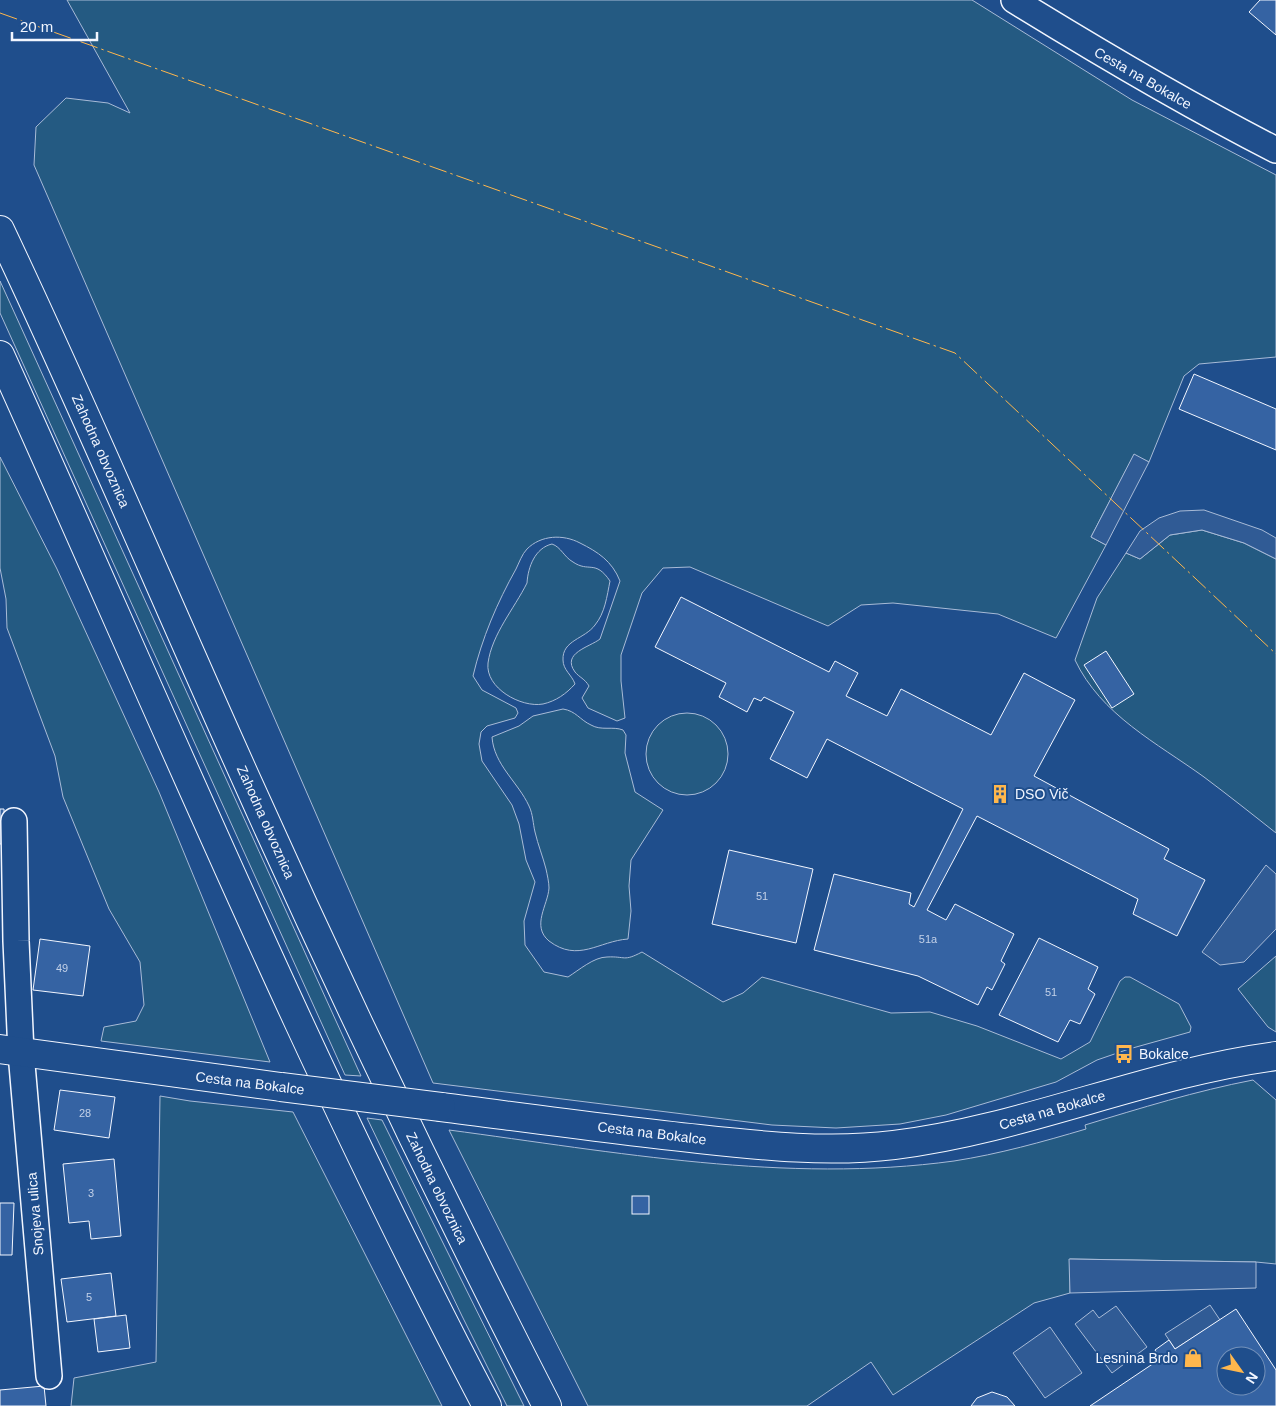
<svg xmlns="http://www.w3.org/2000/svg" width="1276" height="1406" font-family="Helvetica,sans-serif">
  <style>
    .green { fill: #245a82; stroke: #a8bbd7 }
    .parking { fill: #305b95; stroke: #a8bbd7 }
    .building { fill: #3563a3; stroke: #f2f6ff; fill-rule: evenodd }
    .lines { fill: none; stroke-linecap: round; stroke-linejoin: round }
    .street-casing { stroke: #f2f6ff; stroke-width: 28 }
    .secondary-casing { stroke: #f2f6ff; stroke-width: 30 }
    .highway-casing { stroke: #f2f6ff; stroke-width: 30 }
    .street { stroke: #1f4e8c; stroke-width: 25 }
    .secondary { stroke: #1f4e8c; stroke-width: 28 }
    .highway { stroke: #1f4e8c; stroke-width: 28 }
    .secondary-bridge-casing { stroke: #f2f6ff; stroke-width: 30; stroke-linecap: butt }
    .secondary-bridge { stroke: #1f4e8c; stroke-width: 28 }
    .power { stroke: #ffb74d; stroke-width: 1; stroke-dasharray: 18 4 2.5 4; stroke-linecap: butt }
    .labels { text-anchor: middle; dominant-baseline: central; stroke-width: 4; stroke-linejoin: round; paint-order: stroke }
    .number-label { font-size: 11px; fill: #c3d1e8 }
    .street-label { font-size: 14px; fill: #f2f6ff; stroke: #1f4e8c }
    .poi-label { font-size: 14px; fill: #f2f6ff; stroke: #1f4e8c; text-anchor: start }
  </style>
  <rect width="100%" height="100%" fill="#1f4e8c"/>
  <!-- green -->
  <g class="green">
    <path d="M 67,0 L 972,0 L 1132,100 L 1276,175 L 1276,357 L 1199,364 L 1184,376 L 1149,462 L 1134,455 L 1091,537 L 1106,545 L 1056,638 L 998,614 L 893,603 L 861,605 L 828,626 L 690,567 L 663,568 L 642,593 L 621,655 L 621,681 L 625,718 L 617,721 L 588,708 L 582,698 L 589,686 C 585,679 579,677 575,672 C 561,653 590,647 600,639 L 620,581 C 612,561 598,552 580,543 C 563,534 541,535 527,549 C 522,554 519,563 516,569 C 497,603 482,638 473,676 L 482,690 L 516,708 L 518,713 L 515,718 L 487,726 L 481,732 L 479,744 L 482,761 L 512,805 L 519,824 L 526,860 L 535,882 L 524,921 L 525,945 L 544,972 L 568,977 C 579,970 594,957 607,957 C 626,956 623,962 642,952 L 723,1002 L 743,993 L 762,977 L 891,1013 L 930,1012 L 977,1026 L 1061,1059 L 1090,1042 L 1120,981 L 1125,977 L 1130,977 L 1179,1004 L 1191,1027 L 1190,1032 L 1129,1049 L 1097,1060 L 1056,1082 L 946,1115 L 900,1124 L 836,1128 L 772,1125 L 433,1083 L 34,165 L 36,127 L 66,98 L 108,103 L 130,113 Z"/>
    <path d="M 0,281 L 361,1076 L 345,1075 L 0,313 Z"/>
    <path d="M 0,457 L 57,569 L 159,792 L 270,1062 L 101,1041 L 104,1027 L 136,1021 L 144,1005 L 140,962 L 109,909 L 63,797 L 55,756 L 7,628 L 6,599 L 0,568 Z"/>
    <path d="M 1202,530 L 1244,543 L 1276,559 L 1276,833 C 1252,814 1228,795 1204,777 C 1157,743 1101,715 1075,660 L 1097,598 L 1126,553 L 1140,559 L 1170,535 Z"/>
    <path d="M 552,544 C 561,547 564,557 573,562 C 589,573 595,559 610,581 C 607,596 605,613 595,625 C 585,639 562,640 563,660 C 563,670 572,675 575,684 C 566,694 556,701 543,704 C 521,708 485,688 488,663 C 492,634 514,609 527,583 C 528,567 535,548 552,544 Z"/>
    <path d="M 563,709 C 576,711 580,720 591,725 C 601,731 613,726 623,730 L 626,735 L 625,753 L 635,792 L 663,810 L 631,860 L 629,886 L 631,911 L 628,939 C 599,941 578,963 549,941 C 531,926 548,905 549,888 C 549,882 547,874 546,869 C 543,857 538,845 535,832 C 533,824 533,814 529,806 C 518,782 494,765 492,737 L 519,726 L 533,716 Z"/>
    <circle cx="687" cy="754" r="41"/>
    <path d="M 1276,956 L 1276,1032 L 1268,1027 L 1238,989 Z"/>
    <path d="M 1253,1080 L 1276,1100 L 1276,1264 L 1256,1262 L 1070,1259 L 1070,1293 L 1034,1303 L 893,1395 L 871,1362 L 807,1406 L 588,1406 L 449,1130 C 615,1152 786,1184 954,1161 C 999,1154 1042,1142 1086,1129 L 1085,1125 C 1141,1108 1196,1091 1253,1080 Z"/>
    <path d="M 160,1096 L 190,1101 L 293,1112 L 442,1406 L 71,1406 L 74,1378 L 156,1362 Z"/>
    <path d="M 367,1118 L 382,1120 L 524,1406 L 507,1406 L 462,1316 Z"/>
  </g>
  <!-- parking -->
  <g class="parking">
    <path d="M 1134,454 L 1149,462 L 1106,545 L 1091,537 Z"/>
    <path d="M 1204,510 L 1262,530 L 1276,538 L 1276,559 L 1244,543 L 1202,530 L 1170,535 L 1140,559 L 1126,553 L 1140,531 L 1159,518 L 1180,511 Z"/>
    <path d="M 1266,865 L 1276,874 L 1276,929 L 1244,962 L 1220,965 L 1202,952 Z"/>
    <path d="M 1069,1259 L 1256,1262 L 1256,1288 L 1070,1293 Z"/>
    <path d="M 1210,1305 L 1220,1320 L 1175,1349 L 1165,1334 Z"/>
    <path d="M 1116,1306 L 1147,1347 L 1112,1373 L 1075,1324 L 1093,1310 L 1099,1318 Z"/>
    <path d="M 1050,1327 L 1082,1373 L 1045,1398 L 1013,1353 Z"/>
  </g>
  <!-- building -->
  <g class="building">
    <path d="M 1260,0 L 1276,0 L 1276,35 L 1249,12 Z"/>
    <path d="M 1194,374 L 1276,409 L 1276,450 L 1179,409 Z"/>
    <path d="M 681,597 L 829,672 L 835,661 L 858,673 L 846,696 L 887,716 L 901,689 L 991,735 L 1024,673 L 1075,700 L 1034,776 L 1169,849 L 1164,859 L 1205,880 L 1177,936 L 1133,914 L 1138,899 L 977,816 L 927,910 L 946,920 L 955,904 L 1014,934 L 1001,961 L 1005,964 L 992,990 L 987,987 L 978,1005 L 918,976 L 814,950 L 834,874 L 911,893 L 909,904 L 914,907 L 963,809 L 827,739 L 807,778 L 770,759 L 794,712 L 764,697 L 761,701 L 754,698 L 747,712 L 719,697 L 726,683 L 655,647 Z"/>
    <path d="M 1106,651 L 1134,694 L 1112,708 L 1084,665 Z"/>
    <path d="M 0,809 L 4,809 L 5,844 L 0,844 Z"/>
    <path d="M 729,850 L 813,869 L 796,943 L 712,924 Z"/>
    <path d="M 1039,938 L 1098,967 L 1088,989 L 1095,994 L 1080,1024 L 1070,1020 L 1058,1042 L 999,1015 Z"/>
    <path d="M 40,939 L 90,946 L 83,996 L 33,990 Z"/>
    <path d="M 60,1090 L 115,1097 L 109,1138 L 54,1130 Z"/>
    <path d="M 114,1159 L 121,1236 L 91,1239 L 89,1221 L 69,1223 L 63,1164 Z"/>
    <rect x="632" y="1196" width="17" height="18"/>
    <path d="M 0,1203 L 14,1203 L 12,1255 L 0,1255 Z"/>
    <path d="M 111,1273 L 116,1316 L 67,1322 L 61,1279 Z"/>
    <path d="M 1236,1309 L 1276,1370 L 1276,1406 L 1090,1406 L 1160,1359 L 1155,1350 L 1169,1340 L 1175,1349 ZM 1226,1356 L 1256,1356 L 1256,1386 L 1226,1386 Z"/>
    <path d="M 126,1315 L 130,1348 L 98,1352 L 94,1319 Z"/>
    <path d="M 44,1386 L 46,1406 L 0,1406 L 0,1390 Z"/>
    <path d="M 992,1392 L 1007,1397 L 1015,1406 L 971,1406 L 977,1398 Z"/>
  </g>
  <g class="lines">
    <!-- street casing -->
    <g class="street-casing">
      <g id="street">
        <path d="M 1014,0 C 1100,53 1186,104 1276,150"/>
        <path d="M 14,821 L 16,941 L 21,1053 L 49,1376"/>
      </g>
    </g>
    <!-- secondary casing -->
    <g class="secondary-casing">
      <g id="secondary">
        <path d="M 0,1049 L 281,1087"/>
        <path d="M 441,1107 C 527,1118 613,1130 699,1139 C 764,1146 829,1153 894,1145 C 1025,1129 1146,1073 1276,1056"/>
      </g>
    </g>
    <!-- highway casing -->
    <g class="highway-casing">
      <g id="highway">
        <path d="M 0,230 C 87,413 165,599 248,783 C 342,993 442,1201 547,1406"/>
        <path d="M 0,355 C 159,707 307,1064 487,1406"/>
      </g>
    </g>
    <!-- street -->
    <use href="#street" class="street"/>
    <!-- secondary -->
    <use href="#secondary" class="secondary"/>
    <!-- highway -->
    <use href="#highway" class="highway"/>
    <!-- secondary-bridge casing -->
    <g class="secondary-bridge-casing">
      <path id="secondary-bridge" d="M 281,1087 L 441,1107"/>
    </g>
    <!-- secondary-bridge -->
    <use href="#secondary-bridge" class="secondary-bridge"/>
    <!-- power -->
    <path class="power" d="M 0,13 L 955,353 L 1276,654"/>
  </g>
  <!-- icons -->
  <defs>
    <g id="building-bare" transform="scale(1.5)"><path d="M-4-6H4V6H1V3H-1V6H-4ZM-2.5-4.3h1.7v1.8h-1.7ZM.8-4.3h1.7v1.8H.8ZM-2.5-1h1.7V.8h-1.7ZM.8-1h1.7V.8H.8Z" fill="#ffb74d" stroke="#1f4e8c" stroke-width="2.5" paint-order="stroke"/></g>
    <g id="bus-bare" transform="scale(1.5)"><path d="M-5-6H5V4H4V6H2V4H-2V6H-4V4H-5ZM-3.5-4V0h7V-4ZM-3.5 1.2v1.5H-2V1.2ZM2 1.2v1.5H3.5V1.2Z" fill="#ffb74d" stroke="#1f4e8c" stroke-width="2.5" paint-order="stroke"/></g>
    <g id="shop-bare" transform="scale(1.5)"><path d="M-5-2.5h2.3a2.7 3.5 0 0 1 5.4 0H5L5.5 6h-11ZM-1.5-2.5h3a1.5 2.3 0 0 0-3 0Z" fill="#ffb74d" stroke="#1f4e8c" stroke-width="2.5" paint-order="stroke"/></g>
  </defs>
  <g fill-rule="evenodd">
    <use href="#building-bare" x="1000" y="794"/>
    <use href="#bus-bare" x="1124" y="1054"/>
    <use href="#shop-bare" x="1193" y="1358"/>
  </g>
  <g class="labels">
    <!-- number labels -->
    <g class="number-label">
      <text x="762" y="896">51</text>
      <text x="928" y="939">51a</text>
      <text x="62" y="968">49</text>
      <text x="1051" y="992">51</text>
      <text x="85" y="1113">28</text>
      <text x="91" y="1193">3</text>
      <text x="89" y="1297">5</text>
    </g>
    <!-- street labels -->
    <g class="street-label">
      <text transform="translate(1143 78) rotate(30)">Cesta na Bokalce</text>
      <text transform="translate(101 451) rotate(66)">Zahodna obvoznica</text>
      <text transform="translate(266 822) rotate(66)">Zahodna obvoznica</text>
      <text transform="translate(250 1083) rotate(7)">Cesta na Bokalce</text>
      <text transform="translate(1052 1110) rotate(-16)">Cesta na Bokalce</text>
      <text transform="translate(652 1133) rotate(7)">Cesta na Bokalce</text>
      <text transform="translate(437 1188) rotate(64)">Zahodna obvoznica</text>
      <text transform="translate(35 1214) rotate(-95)">Snojeva ulica</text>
    </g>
    <!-- poi labels -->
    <g class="poi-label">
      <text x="1015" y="794">DSO Vič</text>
      <text x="1139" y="1054">Bokalce</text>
      <text x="1178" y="1358" text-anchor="end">Lesnina Brdo</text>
    </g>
  </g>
  <!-- north arrow -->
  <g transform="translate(1241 1371) rotate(123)"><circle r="24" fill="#1f4e8c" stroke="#7391ba"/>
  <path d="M0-4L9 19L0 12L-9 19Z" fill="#ffb74d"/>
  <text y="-8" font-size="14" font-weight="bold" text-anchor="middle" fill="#f2f6ff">N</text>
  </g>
  <!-- scale -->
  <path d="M12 32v8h85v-8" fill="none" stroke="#f2f6ff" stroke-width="2.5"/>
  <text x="20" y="32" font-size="15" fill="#f2f6ff" stroke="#1f4e8c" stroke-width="4" paint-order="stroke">20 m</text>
</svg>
